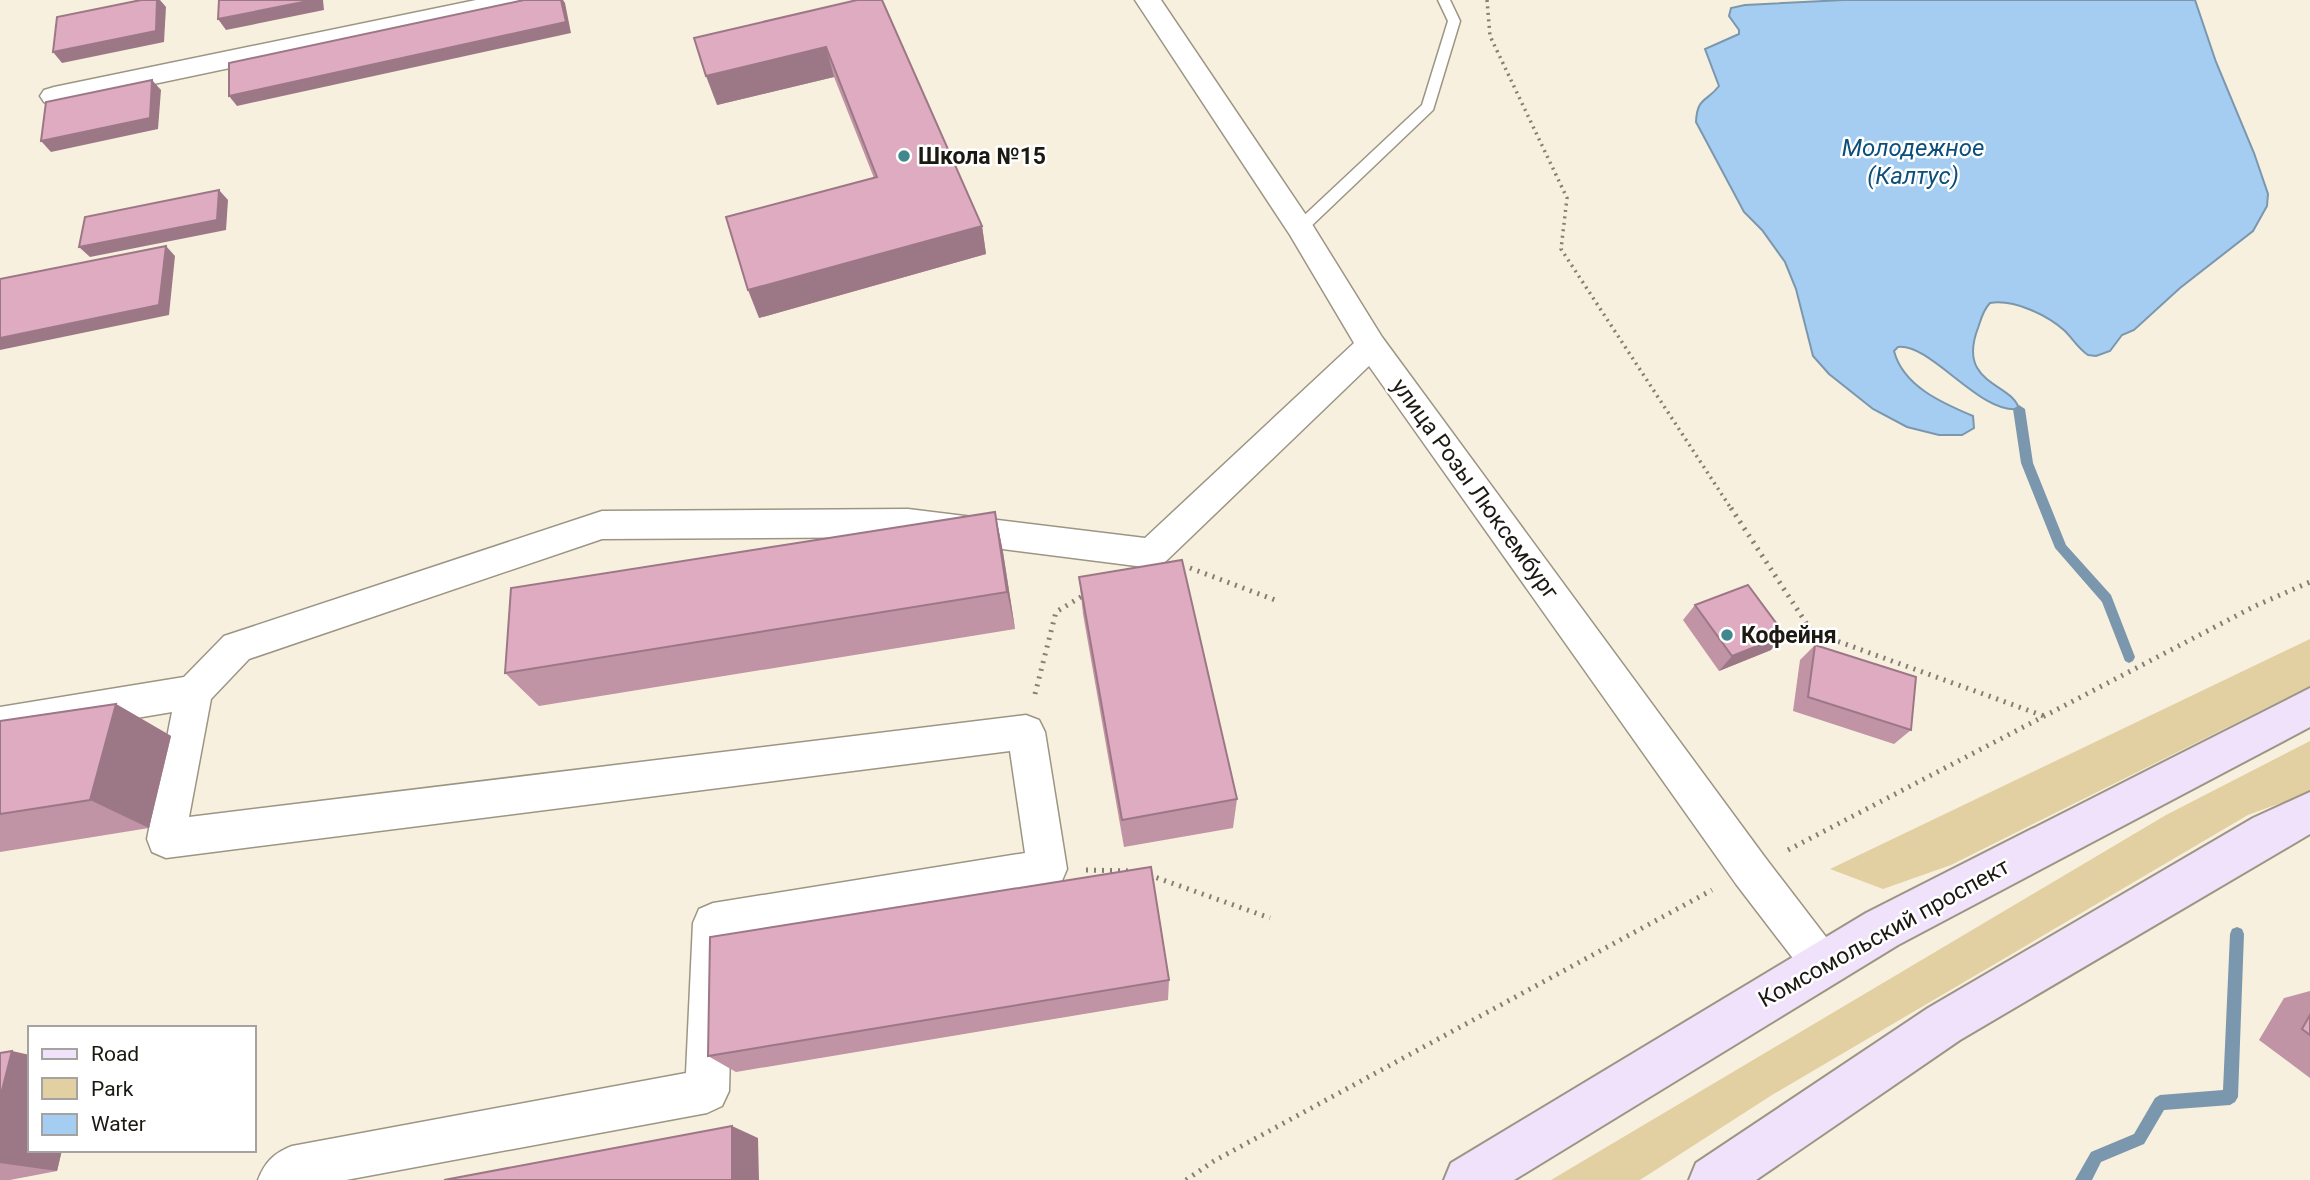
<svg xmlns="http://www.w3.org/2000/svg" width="2310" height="1180" font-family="Roboto,sans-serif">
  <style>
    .green { fill: #e2d0a2 }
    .water { fill: #a4cdf1; stroke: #7b97ae; stroke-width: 2 }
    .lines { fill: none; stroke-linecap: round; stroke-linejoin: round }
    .stream { fill: #7b97ae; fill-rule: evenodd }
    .service-casing { stroke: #9c9584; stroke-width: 3 }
    .minor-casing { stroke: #9c9584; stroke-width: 3 }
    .secondary-casing { stroke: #9c9584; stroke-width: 4 }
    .path-far1 { stroke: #847f73; stroke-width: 3.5; stroke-dasharray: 2 4.5; stroke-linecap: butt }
    .path { stroke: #847f73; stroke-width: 5; stroke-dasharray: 2 6; stroke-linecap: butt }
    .service { fill: #fff; fill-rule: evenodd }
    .minor { fill: #fff; fill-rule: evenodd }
    .secondary { fill: #f0e2fb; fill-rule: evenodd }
    .wall { fill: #c093a5 }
    .shaded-wall { fill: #9c7886 }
    .building { fill: #dfabc0; stroke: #9c7886; stroke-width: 2 }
    .poi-dot { fill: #40888e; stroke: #fff; stroke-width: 2.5 }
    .labels { text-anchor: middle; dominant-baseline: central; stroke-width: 5; stroke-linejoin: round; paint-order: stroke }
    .poi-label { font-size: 23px; font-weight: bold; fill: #1b1912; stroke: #fff; text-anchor: start }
    .street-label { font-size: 23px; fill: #1b1912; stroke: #fff }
    .water-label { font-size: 24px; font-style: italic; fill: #0c4f7c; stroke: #fff }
  </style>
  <rect width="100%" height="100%" fill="#f8f0de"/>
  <!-- green -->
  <g class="green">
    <path d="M 2310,639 L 2310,686 L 1951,865 L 1883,889 L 1830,869 Z"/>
    <path d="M 2310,741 L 2310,792 L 2248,815 L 1772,1095 L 1640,1180 L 1551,1180 L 2166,815 Z"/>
  </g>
  <!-- water -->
  <path class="water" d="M 1843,0 L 2195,0 L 2216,62 L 2254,153 L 2268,194 L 2267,206 L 2253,231 L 2180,288 L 2134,330 L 2122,335 L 2110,351 L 2096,356 L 2088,355 C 2078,348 2073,339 2065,331 C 2047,315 2014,299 1990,303 C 1983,310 1981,319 1978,328 C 1956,385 2013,383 2019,409 C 1980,415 1931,343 1898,347 L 1894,351 C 1903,386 1942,403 1973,416 L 1974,428 L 1962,435 L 1939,435 L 1907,427 L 1873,409 L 1829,374 L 1813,356 L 1796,289 L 1785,262 L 1762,230 L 1744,212 L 1696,122 C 1697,97 1707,102 1719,86 L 1705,49 L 1739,34 L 1739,30 L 1729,16 L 1731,8 L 1745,5 Z"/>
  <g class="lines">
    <!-- stream -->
    <g class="stream">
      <path d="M 2019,405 L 2025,409 L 2033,463 L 2066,545 L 2111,595 L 2135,657 L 2133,661 L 2129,663 L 2125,661 L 2102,602 L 2055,548 L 2021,463 L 2013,409 Z"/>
      <path d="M 2237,927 L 2242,929 L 2244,934 L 2238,1097 L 2235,1102 L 2230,1105 L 2164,1110 L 2144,1144 L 2101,1162 L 2092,1180 L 2075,1180 L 2091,1152 L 2134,1134 L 2155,1098 L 2160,1095 L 2223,1090 L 2230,934 L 2232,929 Z"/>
    </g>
    <!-- service casing -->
    <g class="service-casing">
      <path id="service" d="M 1438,0 L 1450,0 L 1460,21 L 1433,110 L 1305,232 L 1295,232 L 1293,228 L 1295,224 L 1422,105 L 1448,21 Z"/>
    </g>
    <!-- minor casing -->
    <g class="minor-casing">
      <g id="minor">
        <path d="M 476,0 L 528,0 L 524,6 L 515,8 L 54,105 L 44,102 L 40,96 L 44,90 L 54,87 Z"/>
        <path d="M 1135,0 L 1161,0 L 1310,221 L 1382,337 L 1764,856 L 1836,950 L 1842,964 L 1836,978 L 1822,984 L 1808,978 L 1736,884 L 1369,366 L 1164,563 L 1152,568 L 908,537 L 602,539 L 249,659 L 211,699 L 189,817 L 1026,715 L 1039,720 L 1045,732 L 1067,869 L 1061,883 L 1047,888 L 733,940 L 729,1091 L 722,1106 L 707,1113 L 346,1180 L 258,1180 C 265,1162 274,1153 292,1146 L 686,1073 L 693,923 L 699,909 L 713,903 L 1025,853 L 1010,751 L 166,858 L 152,852 L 147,839 L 172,712 L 0,741 L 0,707 L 184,677 L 224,636 L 602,511 L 908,509 L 1145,538 L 1354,343 L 1290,235 Z"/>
      </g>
    </g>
    <!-- secondary casing -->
    <g class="secondary-casing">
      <g id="secondary">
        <path d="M 2310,688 L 2310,727 L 1898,945 L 1514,1180 L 1444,1180 L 1451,1163 L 1866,913 Z"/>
        <path d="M 2310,792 L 2310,834 L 1960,1040 L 1756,1180 L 1689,1180 L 1696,1163 L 1928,1008 L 2253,818 Z"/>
      </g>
    </g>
    <!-- path-far1 -->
    <path class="path-far1" d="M 1487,0 L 1490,36 L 1567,198 L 1561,249 L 1732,510"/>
    <!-- path -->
    <g class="path">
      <path d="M 1731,508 L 1812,632 L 2044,716"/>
      <path d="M 1190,568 L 1275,600"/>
      <path d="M 1035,694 L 1056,612 L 1084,595"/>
      <path d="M 1788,850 L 2255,606 L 2310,582"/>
      <path d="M 1086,870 L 1133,871"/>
      <path d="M 1149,875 L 1270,918"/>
      <path d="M 1186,1180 L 1214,1161 L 1712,890"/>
    </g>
    <!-- service -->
    <use href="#service" class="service"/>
    <!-- minor -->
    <use href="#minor" class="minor"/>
    <!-- secondary -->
    <use href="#secondary" class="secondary"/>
  </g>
  <!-- wall -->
  <g class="wall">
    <path d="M 857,0 L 982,226 L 986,254 L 759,318 L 874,178 L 834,77 L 717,105 Z"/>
    <path d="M 995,512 L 1003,552 L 1015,629 L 539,706 L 505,673 Z"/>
    <path d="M 1079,577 L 1237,799 L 1233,828 L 1124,847 L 1083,614 Z"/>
    <path d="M 1695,605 L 1771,650 L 1719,671 L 1683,620 Z"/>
    <path d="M 1815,645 L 1911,730 L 1894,744 L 1793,711 L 1800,660 Z"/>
    <path d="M 116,704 L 171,736 L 149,828 L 0,852 L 0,721 Z"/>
    <path d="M 1169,980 L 1168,1000 L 736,1072 L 708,1056 Z"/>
    <path d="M 2310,991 L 2310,1078 L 2259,1040 L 2284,998 Z"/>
    <path d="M 0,1053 L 30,1150 L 62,1150 L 57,1171 L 10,1180 L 0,1180 Z"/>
  </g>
  <!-- shaded-wall -->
  <g class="shaded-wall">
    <path d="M 157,0 L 160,0 L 166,7 L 164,42 L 62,63 L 53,52 Z"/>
    <path d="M 313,0 L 323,0 L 324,10 L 226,30 L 218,19 Z"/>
    <path d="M 561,0 L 563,0 L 565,3 L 571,33 L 237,106 L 229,96 Z"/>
    <path d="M 826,47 L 834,77 L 717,105 L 706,76 Z"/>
    <path d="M 152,80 L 161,90 L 158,129 L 51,152 L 41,141 Z"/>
    <path d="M 219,190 L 228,200 L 226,230 L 90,257 L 79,247 Z"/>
    <path d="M 982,226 L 986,254 L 759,318 L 748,290 Z"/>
    <path d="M 166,246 L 175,256 L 169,315 L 0,350 L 0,338 Z"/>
    <path d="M 995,512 L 1003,552 L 1015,629 L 1007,592 Z"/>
    <path d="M 1785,635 L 1771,650 L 1719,671 L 1732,656 Z"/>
    <path d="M 116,704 L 171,736 L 149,828 L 90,800 Z"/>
    <path d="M 12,1051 L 30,1055 L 30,1150 L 62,1150 L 57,1171 L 0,1163 L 0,1098 Z"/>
    <path d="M 732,1126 L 758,1138 L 759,1180 L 732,1180 Z"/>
  </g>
  <!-- building -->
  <g class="building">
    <path d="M 141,0 L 157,0 L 156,31 L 53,52 L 57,17 Z"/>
    <path d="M 219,0 L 313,0 L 218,19 Z"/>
    <path d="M 524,0 L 561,0 L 566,22 L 229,96 L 229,63 Z"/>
    <path d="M 857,0 L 882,0 L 982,226 L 748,290 L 726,217 L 877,177 L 826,47 L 706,76 L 694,38 Z"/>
    <path d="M 152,80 L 150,118 L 41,141 L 46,102 Z"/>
    <path d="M 219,190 L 217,220 L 79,247 L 85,217 Z"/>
    <path d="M 166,246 L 159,305 L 0,338 L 0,279 Z"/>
    <path d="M 995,512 L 1007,592 L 505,673 L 511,588 Z"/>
    <path d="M 1182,560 L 1237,799 L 1122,820 L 1079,577 Z"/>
    <path d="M 1748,585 L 1785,635 L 1732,656 L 1695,605 Z"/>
    <path d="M 1815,645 L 1916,677 L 1911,730 L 1808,697 Z"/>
    <path d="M 116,704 L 90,800 L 0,814 L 0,721 Z"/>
    <path d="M 1151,867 L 1169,980 L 708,1056 L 710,937 Z"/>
    <path d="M 2310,1015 L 2310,1035 L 2302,1029 Z"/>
    <path d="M 12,1051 L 0,1098 L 0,1053 Z"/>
    <path d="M 732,1126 L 732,1180 L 444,1180 Z"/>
  </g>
  <!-- markers -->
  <g class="poi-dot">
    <circle cx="904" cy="156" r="7"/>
    <circle cx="1727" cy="635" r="7"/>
  </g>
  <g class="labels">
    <!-- poi labels -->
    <g class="poi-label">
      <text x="918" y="156">Школа №15</text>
      <text x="1741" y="635">Кофейня</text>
    </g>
    <!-- street labels -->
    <g class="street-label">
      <text transform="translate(1475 489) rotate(54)">улица Розы Люксембург</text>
      <text transform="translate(1884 933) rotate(-29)">Комсомольский проспект</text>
    </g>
    <!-- water labels -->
    <g class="water-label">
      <text x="1913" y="148">Молодежное<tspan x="1913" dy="28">(Калтус)</tspan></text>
    </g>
  </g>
  <!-- legend -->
  <rect x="28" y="1026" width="228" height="126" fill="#ffffff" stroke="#a4a3a0" stroke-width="2"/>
  <rect x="42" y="1049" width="35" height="10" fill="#f0e2fb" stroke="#a4a3a0" stroke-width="2"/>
  <text x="91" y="1061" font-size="21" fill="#1b1912">Road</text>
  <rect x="42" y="1078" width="35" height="21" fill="#e2d0a2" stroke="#a4a3a0" stroke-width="2"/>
  <text x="91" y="1096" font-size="21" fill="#1b1912">Park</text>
  <rect x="42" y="1114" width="35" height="21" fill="#a4cdf1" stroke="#a4a3a0" stroke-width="2"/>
  <text x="91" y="1131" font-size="21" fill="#1b1912">Water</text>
</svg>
